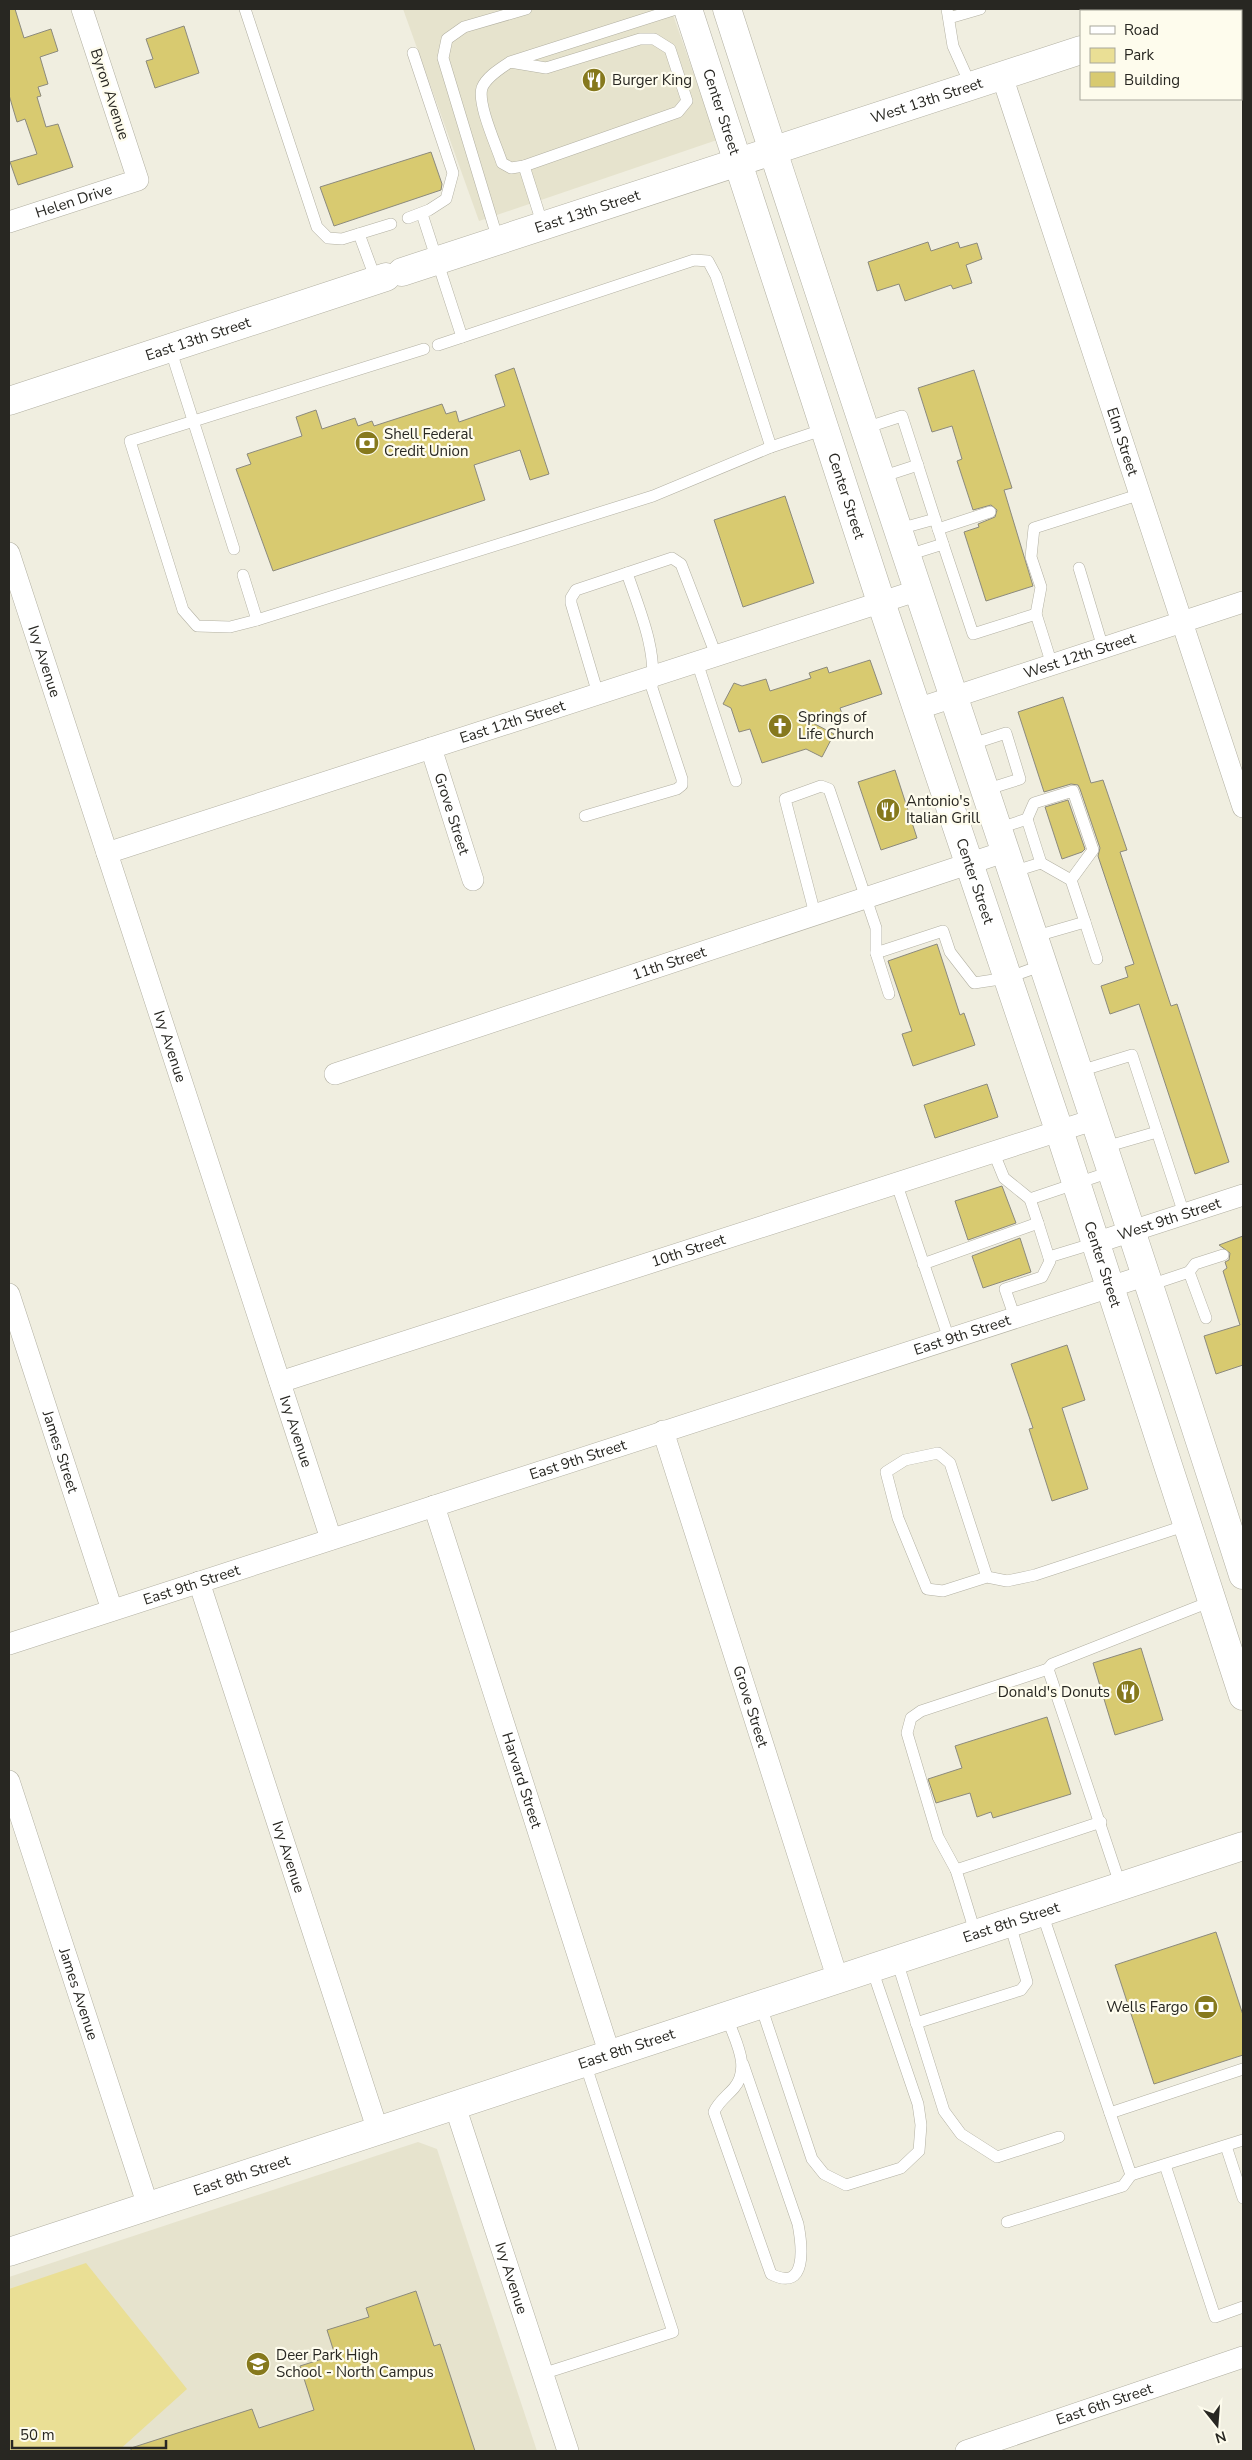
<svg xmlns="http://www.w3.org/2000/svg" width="1252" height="2460" font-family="'Nunito Sans',sans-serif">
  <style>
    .built { fill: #e6e3cd }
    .green { fill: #eadf95 }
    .building { fill: #d8ca70; stroke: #8c8a7d }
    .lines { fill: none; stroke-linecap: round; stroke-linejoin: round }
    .lane-casing { stroke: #b2b0a2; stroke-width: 12 }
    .street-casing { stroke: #b2b0a2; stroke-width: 22 }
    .secondary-casing { stroke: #b2b0a2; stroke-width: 29 }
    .lane { stroke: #fff; stroke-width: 11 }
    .street { stroke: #fff; stroke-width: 21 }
    .secondary { stroke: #fff; stroke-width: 28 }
    .labels { text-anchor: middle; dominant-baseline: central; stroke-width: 4.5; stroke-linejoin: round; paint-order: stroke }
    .poi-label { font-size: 15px; fill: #282722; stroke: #fefced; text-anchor: start }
    .street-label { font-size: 15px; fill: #282722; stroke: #fefced }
  </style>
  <rect width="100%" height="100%" fill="#f0eee0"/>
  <!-- built -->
  <g class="built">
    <path d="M 403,9 L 671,9 L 717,140 L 479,221 Z"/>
    <path d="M 418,2142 L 437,2149 L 537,2451 L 9,2451 L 9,2277 Z"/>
  </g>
  <!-- green -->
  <path class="green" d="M 86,2263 L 187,2389 L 118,2451 L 9,2451 L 9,2289 Z"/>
  <!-- building -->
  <g class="building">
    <path d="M 9,9 L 15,9 L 24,38 L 51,29 L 58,51 L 40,57 L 48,84 L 38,87 L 41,96 L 37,97 L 46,127 L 58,124 L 73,167 L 18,185 L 10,162 L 37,154 L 25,119 L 17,122 L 9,95 Z"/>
    <path d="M 184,26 L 199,73 L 155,88 L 146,61 L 153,59 L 146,39 Z"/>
    <path d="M 431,152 L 442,184 L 441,190 L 334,226 L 320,187 Z"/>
    <path d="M 928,242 L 931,251 L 958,242 L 960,248 L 977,243 L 982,259 L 966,265 L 972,283 L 953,289 L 951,285 L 905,301 L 899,284 L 877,291 L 868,262 Z"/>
    <path d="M 514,368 L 549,474 L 530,480 L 520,450 L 474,465 L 485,500 L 273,571 L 236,469 L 251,464 L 247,454 L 302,436 L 296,417 L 316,410 L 322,429 L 355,418 L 358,426 L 372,421 L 374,426 L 442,404 L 446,414 L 456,411 L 459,422 L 505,406 L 495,375 Z"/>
    <path d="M 974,370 L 1012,488 L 1004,490 L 1033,586 L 986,601 L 964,532 L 979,527 L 978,524 L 995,517 L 997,510 L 991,505 L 973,510 L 957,461 L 962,459 L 952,426 L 932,432 L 918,388 Z"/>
    <path d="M 785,496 L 814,583 L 743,607 L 714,520 Z"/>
    <path d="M 870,660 L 882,694 L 840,708 L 842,714 L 813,723 L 834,734 L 822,757 L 806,749 L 762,763 L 750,729 L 739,732 L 731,708 L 723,704 L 734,683 L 742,686 L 766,679 L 770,691 L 811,678 L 809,673 L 827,667 L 829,673 Z"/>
    <path d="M 1063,697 L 1091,783 L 1103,780 L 1127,850 L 1120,852 L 1171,1006 L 1177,1004 L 1229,1162 L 1195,1174 L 1139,1004 L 1110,1014 L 1101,986 L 1128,977 L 1125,967 L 1134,964 L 1098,856 L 1100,848 L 1080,789 L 1078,785 L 1071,784 L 1044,792 L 1018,712 Z"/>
    <path d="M 895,770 L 917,838 L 881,850 L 858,782 Z"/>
    <path d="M 1068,800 L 1085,849 L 1082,852 L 1062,859 L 1045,807 Z"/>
    <path d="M 937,944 L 960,1015 L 964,1013 L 975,1045 L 913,1066 L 902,1034 L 912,1031 L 888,961 Z"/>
    <path d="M 987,1084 L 998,1117 L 935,1138 L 924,1105 Z"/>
    <path d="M 1002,1186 L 1016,1223 L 968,1240 L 955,1201 Z"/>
    <path d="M 1243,1236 L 1243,1365 L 1216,1374 L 1204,1336 L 1240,1325 L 1223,1271 L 1227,1268 L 1225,1262 L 1229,1260 L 1230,1253 L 1219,1245 Z"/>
    <path d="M 1020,1238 L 1031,1272 L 983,1288 L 972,1256 Z"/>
    <path d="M 1067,1345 L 1085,1400 L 1062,1408 L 1088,1489 L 1052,1501 L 1029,1429 L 1033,1428 L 1011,1364 Z"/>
    <path d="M 1141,1648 L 1163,1720 L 1115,1735 L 1093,1663 Z"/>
    <path d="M 1047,1717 L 1071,1794 L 993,1818 L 991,1812 L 977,1817 L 970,1793 L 936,1803 L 928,1779 L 962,1768 L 955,1746 Z"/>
    <path d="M 1216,1932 L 1243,2015 L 1243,2055 L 1154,2084 L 1115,1965 Z"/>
    <path d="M 416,2291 L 434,2346 L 440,2344 L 475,2451 L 131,2451 L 131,2448 L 252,2409 L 259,2428 L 314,2410 L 300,2366 L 335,2355 L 327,2330 L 369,2317 L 366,2308 Z"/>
  </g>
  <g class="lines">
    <!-- lane casing -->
    <g class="lane-casing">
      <g id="lane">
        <path d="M 245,9 L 317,227 L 328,238 L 342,239 L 391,224"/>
        <path d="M 947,9 L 953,46 L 971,86"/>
        <path d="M 1166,9 L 1167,11"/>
        <path d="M 949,18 L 980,9"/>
        <path d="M 510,62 L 546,68 L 640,39 L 654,39 L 670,49 L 687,101 L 678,112 L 524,166 L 511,168 L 502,163 C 497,147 477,104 482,88 C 486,77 501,68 510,62 L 676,9"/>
        <path d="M 524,166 L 543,226"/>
        <path d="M 422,214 L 462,337"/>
        <path d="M 408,218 L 429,210 L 446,199 L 453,173 L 413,53"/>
        <path d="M 359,234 L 376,280"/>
        <path d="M 498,240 L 443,58 L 447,39 L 464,27 L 526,9"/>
        <path d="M 438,345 L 694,260 L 708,261 L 716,276 L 771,447 L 825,429"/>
        <path d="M 170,348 L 234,549"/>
        <path d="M 865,428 L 902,416 L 943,544"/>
        <path d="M 881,477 L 918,465"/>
        <path d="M 899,529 L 935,519"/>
        <path d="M 938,529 L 990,512"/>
        <path d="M 908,555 L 943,544 L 973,634 L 1036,614 L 1052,665"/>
        <path d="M 1079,568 L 1103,648"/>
        <path d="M 243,575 L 257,620 L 653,496 L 771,447"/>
        <path d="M 1036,614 L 1041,587 L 1031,557 L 1034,528 L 1141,494"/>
        <path d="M 257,620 L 230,627 L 197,626 L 183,610 L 130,441 L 424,349"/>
        <path d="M 697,662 L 736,781"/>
        <path d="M 598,694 L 571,603 L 571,598 L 576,590 L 672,558 L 681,564 L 716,655"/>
        <path d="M 969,745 L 1006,733 L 1020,779 L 985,790"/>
        <path d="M 585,816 L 677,789 L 682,785 L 682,779 L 652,688 C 657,649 639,609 627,573"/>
        <path d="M 1027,819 L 1034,803 L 1073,791 L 1093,850 L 1071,880"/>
        <path d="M 997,829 L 1027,819 L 1041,863 L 1012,872"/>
        <path d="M 815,914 L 785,799 L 821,786 L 829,789 L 876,928 L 876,953 L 889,994"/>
        <path d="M 1085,922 L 1097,959"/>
        <path d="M 1033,937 L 1085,922 L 1071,880 L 1041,863"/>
        <path d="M 876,953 L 943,931 L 950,952 L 974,983 L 1007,978 L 1043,965"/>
        <path d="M 1080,1071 L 1132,1055 L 1184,1214"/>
        <path d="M 1105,1147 L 1157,1132"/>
        <path d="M 993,1151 L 1004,1178 L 1030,1199 L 1113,1171"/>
        <path d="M 896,1182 L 949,1339"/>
        <path d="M 1049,1257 L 1095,1243"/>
        <path d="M 923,1264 L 1038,1223 L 1030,1199"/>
        <path d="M 1189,1272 L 1195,1264 L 1223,1255"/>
        <path d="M 1150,1285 L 1189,1272 L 1206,1318"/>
        <path d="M 1015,1318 L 1005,1289 L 1042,1277 L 1050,1261 L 1038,1223"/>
        <path d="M 987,1577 L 943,1591 L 927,1589 L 898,1518 L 886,1472 L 905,1460 L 938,1453 L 950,1463 L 987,1577 L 1007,1581 L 1035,1575 L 1187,1525"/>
        <path d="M 956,1870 L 938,1837 L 907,1733 L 911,1718 L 921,1711 L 1048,1669"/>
        <path d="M 1121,1887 L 1048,1669 L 1052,1664 L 1212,1601"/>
        <path d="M 1042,1913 L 1131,2175 L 1243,2140"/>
        <path d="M 976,1935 L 956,1870 L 1101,1822"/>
        <path d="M 897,1961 L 944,2111 L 961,2134 L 997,2157 L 1059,2137"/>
        <path d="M 761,2006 L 812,2159 L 824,2174 L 846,2185 L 901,2168 L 919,2151 L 921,2125 L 918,2104 L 872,1969"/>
        <path d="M 727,2017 C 734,2039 752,2067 734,2088 C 727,2096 718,2102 714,2112 L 771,2274 C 808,2293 802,2245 798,2224 L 743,2064"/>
        <path d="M 916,2023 L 1021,1990 L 1027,1982 L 1010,1924"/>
        <path d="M 1110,2113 L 1243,2069"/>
        <path d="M 1226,2146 L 1243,2198"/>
        <path d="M 1165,2165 L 1215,2317 L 1243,2307"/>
        <path d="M 1007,2222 L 1123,2186 L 1131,2175"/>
        <path d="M 542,2374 L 673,2332 L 585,2063"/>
      </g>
    </g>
    <!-- street casing -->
    <g class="street-casing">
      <g id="street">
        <path d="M 1226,9 L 1226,11"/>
        <path d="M 1241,55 L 1243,63"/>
        <path id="s1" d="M 1002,76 L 1243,807"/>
        <path id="s2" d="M 9,222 L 138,180 L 82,9"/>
        <path id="s3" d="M 9,553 L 331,1539"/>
        <path id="s4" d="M 917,709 L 1243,602"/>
        <path id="s5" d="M 431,748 L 473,880"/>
        <path id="s6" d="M 107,853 L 919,590"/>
        <path id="s7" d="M 335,1074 L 1004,852"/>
        <path id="s8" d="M 1095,1243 L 1243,1195"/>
        <path id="s9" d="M 9,1294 L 112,1610"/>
        <path id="s10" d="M 280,1382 L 1096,1119"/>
        <path id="s11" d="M 663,1431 L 838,1980"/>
        <path id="s12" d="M 434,1506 L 610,2055"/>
        <path id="s13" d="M 199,1582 L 378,2131"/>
        <path id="s14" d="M 9,1644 L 1147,1275"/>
        <path id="s15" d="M 9,1781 L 148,2206"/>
        <path id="s16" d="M 455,2106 L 568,2451"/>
        <path id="s17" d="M 966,2451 L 1243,2357"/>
      </g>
    </g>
    <!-- secondary casing -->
    <g class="secondary-casing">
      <g id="secondary">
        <path id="s18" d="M 688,9 L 881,602 L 1059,1130 L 1243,1696"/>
        <path d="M 727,9 C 895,532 1076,1051 1243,1575"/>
        <path d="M 1197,11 L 1204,9"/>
        <path id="s19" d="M 402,272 L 1081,50"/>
        <path id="s20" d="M 9,401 L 386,277"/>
        <path id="s21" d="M 9,2252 L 1243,1846"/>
      </g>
    </g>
    <!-- lane -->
    <use href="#lane" class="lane"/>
    <!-- street -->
    <use href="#street" class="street"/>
    <!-- secondary -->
    <use href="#secondary" class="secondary"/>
  </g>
  <!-- icons -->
  <defs>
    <g id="restaurant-disc" transform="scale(1.25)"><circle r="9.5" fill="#86791d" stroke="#fefced"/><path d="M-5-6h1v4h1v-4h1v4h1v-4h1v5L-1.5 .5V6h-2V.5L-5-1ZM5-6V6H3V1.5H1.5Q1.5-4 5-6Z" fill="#fff"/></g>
    <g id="bank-disc" transform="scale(1.25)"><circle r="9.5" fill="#86791d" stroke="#fefced"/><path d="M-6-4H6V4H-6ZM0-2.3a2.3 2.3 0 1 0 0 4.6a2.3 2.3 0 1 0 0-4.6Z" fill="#fff"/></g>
    <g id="church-disc" transform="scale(1.25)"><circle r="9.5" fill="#86791d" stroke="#fefced"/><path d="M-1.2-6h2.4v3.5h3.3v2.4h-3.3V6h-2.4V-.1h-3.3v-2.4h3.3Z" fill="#fff"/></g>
    <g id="school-disc" transform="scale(1.25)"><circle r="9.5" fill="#86791d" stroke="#fefced"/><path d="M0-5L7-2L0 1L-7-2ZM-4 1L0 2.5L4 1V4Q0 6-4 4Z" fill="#fff"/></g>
  </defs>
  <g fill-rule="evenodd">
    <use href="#restaurant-disc" x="594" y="80"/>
    <use href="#bank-disc" x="367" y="443"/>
    <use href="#church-disc" x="780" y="726"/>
    <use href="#restaurant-disc" x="888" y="810"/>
    <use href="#restaurant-disc" x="1128" y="1692"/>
    <use href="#bank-disc" x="1206" y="2007"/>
    <use href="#school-disc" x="258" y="2364"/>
  </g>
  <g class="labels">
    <!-- poi labels -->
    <g class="poi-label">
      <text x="612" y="80">Burger King</text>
      <text x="384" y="434">Shell Federal<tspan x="384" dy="17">Credit Union</tspan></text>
      <text x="798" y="717">Springs of<tspan x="798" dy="17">Life Church</tspan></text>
      <text x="906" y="801">Antonio's<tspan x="906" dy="17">Italian Grill</tspan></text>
      <text x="1110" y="1692" text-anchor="end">Donald's Donuts</text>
      <text x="1188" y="2007" text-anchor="end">Wells Fargo</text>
      <text x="276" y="2355">Deer Park High<tspan x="276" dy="17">School - North Campus</tspan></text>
    </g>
    <!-- street labels -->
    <g class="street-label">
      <text transform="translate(110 94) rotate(72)">Byron Avenue</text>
      <text stroke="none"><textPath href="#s19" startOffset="552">West 13th Street</textPath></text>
      <text stroke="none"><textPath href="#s18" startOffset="108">Center Street</textPath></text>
      <text stroke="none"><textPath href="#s2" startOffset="68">Helen Drive</textPath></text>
      <text stroke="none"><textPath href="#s19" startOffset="195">East 13th Street</textPath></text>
      <text stroke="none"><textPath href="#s20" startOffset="199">East 13th Street</textPath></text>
      <text stroke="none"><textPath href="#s1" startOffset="385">Elm Street</textPath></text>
      <text stroke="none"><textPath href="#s18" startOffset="512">Center Street</textPath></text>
      <text stroke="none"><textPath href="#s4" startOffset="171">West 12th Street</textPath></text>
      <text stroke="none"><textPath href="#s3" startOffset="114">Ivy Avenue</textPath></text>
      <text stroke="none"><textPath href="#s6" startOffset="426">East 12th Street</textPath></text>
      <text stroke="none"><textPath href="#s5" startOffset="69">Grove Street</textPath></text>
      <text stroke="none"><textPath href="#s18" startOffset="918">Center Street</textPath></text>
      <text stroke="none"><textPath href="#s7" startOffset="352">11th Street</textPath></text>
      <text stroke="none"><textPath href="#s3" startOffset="519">Ivy Avenue</textPath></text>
      <text stroke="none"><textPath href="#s8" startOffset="78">West 9th Street</textPath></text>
      <text stroke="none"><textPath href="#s10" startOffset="429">10th Street</textPath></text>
      <text stroke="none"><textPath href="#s18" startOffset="1322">Center Street</textPath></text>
      <text stroke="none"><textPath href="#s14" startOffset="1002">East 9th Street</textPath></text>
      <text stroke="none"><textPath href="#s3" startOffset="924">Ivy Avenue</textPath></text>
      <text stroke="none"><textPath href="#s9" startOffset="166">James Street</textPath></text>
      <text stroke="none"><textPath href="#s14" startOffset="598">East 9th Street</textPath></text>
      <text stroke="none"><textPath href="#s14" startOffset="192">East 9th Street</textPath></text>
      <text stroke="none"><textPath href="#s11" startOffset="289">Grove Street</textPath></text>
      <text stroke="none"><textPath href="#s12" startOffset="288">Harvard Street</textPath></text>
      <text stroke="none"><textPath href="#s13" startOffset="289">Ivy Avenue</textPath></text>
      <text stroke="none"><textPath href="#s21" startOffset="1055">East 8th Street</textPath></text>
      <text stroke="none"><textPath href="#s15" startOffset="224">James Avenue</textPath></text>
      <text stroke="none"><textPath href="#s21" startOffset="650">East 8th Street</textPath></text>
      <text stroke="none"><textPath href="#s21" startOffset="245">East 8th Street</textPath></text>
      <text stroke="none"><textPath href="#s16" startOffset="181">Ivy Avenue</textPath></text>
      <text stroke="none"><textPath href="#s17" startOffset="146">East 6th Street</textPath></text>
    </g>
  </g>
  <!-- border -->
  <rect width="1252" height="2460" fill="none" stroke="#282722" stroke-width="20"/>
  <!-- legend -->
  <rect x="1080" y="10" width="162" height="90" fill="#fefced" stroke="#a8a79c"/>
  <rect x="1090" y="26" width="25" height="8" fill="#ffffff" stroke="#a8a79c"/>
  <text x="1124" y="35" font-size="15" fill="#282722">Road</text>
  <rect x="1090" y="48" width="25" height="15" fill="#eadf95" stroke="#a8a79c"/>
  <text x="1124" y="60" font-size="15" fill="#282722">Park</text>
  <rect x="1090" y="72" width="25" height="15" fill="#d8ca70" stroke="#a8a79c"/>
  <text x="1124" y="85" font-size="15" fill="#282722">Building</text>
  <!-- north arrow -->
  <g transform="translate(1217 2425) rotate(163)" stroke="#fefced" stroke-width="4" paint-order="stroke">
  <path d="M0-4L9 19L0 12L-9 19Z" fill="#282722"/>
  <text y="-8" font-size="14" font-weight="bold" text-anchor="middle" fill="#282722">N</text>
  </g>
  <!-- scale -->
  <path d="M12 2440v8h154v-8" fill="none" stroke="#282722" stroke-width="2.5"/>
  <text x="20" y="2440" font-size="15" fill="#282722" stroke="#fefced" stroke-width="4" paint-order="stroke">50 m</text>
</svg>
